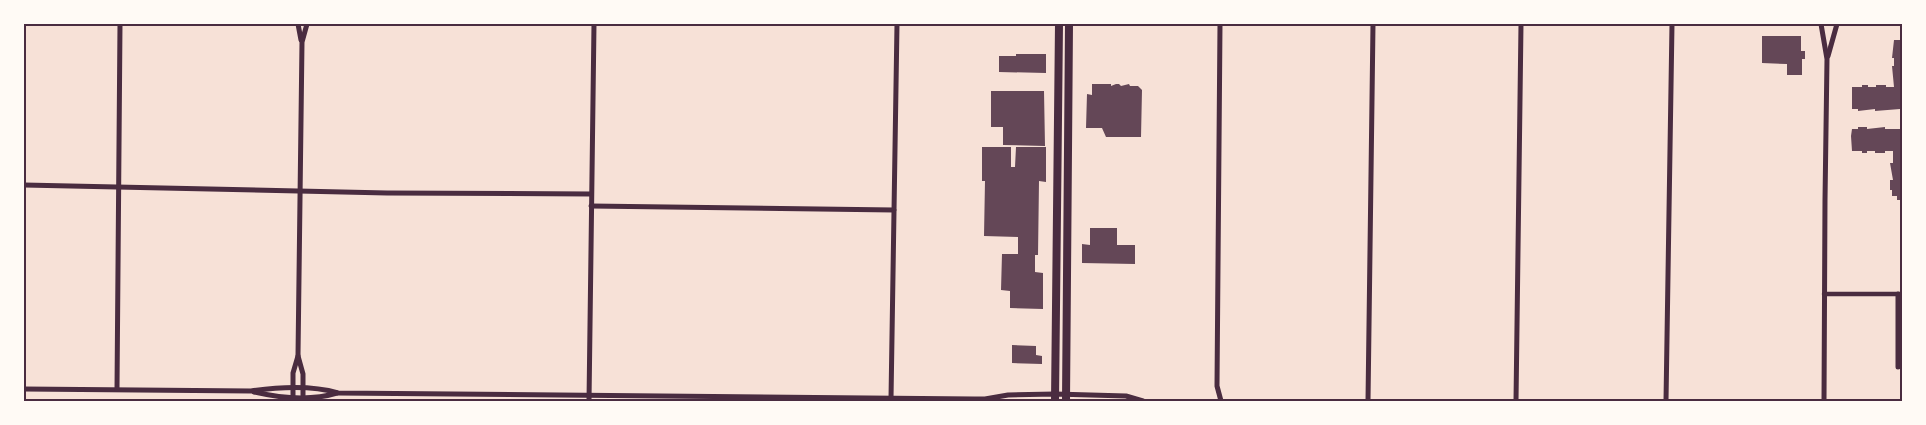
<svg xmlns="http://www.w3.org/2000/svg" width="1926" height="425" font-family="'Titillium Web',sans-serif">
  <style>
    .building { fill: #644757 }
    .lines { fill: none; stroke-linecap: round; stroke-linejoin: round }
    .pedestrian { stroke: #4a2c40; stroke-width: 4.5 }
    .minor { stroke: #4a2c40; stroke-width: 5 }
    .secondary { stroke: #4a2c40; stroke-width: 8 }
    .neatline { fill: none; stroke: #4a2c40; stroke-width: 2 }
  </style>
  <rect width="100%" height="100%" fill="#f7e1d7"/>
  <!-- building -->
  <g class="building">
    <path d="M 1762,36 L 1801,36 L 1801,51 L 1805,51 L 1805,59 L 1802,59 L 1802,75 L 1787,75 L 1787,64 L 1762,63 Z"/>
    <path d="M 1894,40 L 1902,40 L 1902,113 L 1900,109 L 1875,111 L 1875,109 L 1858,111 L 1858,109 L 1852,109 L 1852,87 L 1862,87 L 1862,85 L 1868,85 L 1868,87 L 1876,87 L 1876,85 L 1886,85 L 1886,87 L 1894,87 L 1892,66 L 1894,66 L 1894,58 L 1892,58 Z"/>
    <path d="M 1016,54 L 1046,54 L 1046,73 L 999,72 L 999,56 L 1016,56 Z"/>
    <path d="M 1092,84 L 1111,84 L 1111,86 L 1116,84 L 1119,84 L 1121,86 L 1129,84 L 1130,86 L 1138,86 L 1142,90 L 1141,137 L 1106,137 L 1102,128 L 1086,128 L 1087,94 L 1092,95 Z"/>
    <path d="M 991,91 L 1044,91 L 1045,146 L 1003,145 L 1003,127 L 991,127 Z"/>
    <path d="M 1902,125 L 1902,200 L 1897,200 L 1897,196 L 1892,196 L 1892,190 L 1890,190 L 1890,180 L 1893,180 L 1890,163 L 1893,163 L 1893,151 L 1885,151 L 1885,153 L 1875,153 L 1875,151 L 1867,151 L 1867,153 L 1862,153 L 1862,151 L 1852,151 L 1851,136 L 1852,129 L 1858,129 L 1858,127 L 1867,127 L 1867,129 L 1885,127 L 1885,129 L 1900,129 Z"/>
    <path d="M 982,147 L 1011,147 L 1011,167 L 1015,167 L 1016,147 L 1046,147 L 1046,182 L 1039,181 L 1038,255 L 1035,255 L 1035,272 L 1043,273 L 1043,309 L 1010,308 L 1010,291 L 1001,290 L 1002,254 L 1018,254 L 1018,237 L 984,236 L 985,181 L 982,181 Z"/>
    <path d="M 1090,228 L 1117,228 L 1117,245 L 1135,245 L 1135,264 L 1082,263 L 1082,244 L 1090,245 Z"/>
    <path d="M 1012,345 L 1036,346 L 1036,355 L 1042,356 L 1042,364 L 1012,363 Z"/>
  </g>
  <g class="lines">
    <!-- pedestrian -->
    <path class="pedestrian" d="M 1824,294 L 1902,294"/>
    <!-- minor -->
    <g class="minor">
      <path d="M 298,24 L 301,40"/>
      <path d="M 1220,24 L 1217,386 L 1221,401"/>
      <path d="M 1821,24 L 1827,59 L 1825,200 L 1824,401"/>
      <path d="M 1828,56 L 1837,24"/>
      <path d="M 24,185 L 387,193 L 591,194"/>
      <path d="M 591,206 L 894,210"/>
      <path d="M 1898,367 L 1898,294"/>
      <path d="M 24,389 L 251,391 C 279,387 311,385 338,393 L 974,399 L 985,399 L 1008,395 L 1055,394 L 1126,396 L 1143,401"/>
      <path d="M 117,389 L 120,24"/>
      <path d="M 254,392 C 280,398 311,401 337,393"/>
      <path d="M 891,399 L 897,24"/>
      <path d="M 293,401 L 293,373 L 298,356"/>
      <path d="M 303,401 L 303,374 L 298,356 L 302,42 L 307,24"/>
      <path d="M 589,401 L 594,24"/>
      <path d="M 1368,401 L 1373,24"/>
      <path d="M 1516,401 L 1521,24"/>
      <path d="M 1666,401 L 1672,24"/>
    </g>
    <!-- secondary -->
    <g class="secondary">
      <path d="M 1055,401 L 1059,24"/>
      <path d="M 1066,401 L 1069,24"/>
    </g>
  </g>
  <!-- border -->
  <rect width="1926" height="425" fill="none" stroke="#fffaf5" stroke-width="50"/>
  <rect x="25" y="25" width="1876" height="375" class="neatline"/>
</svg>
